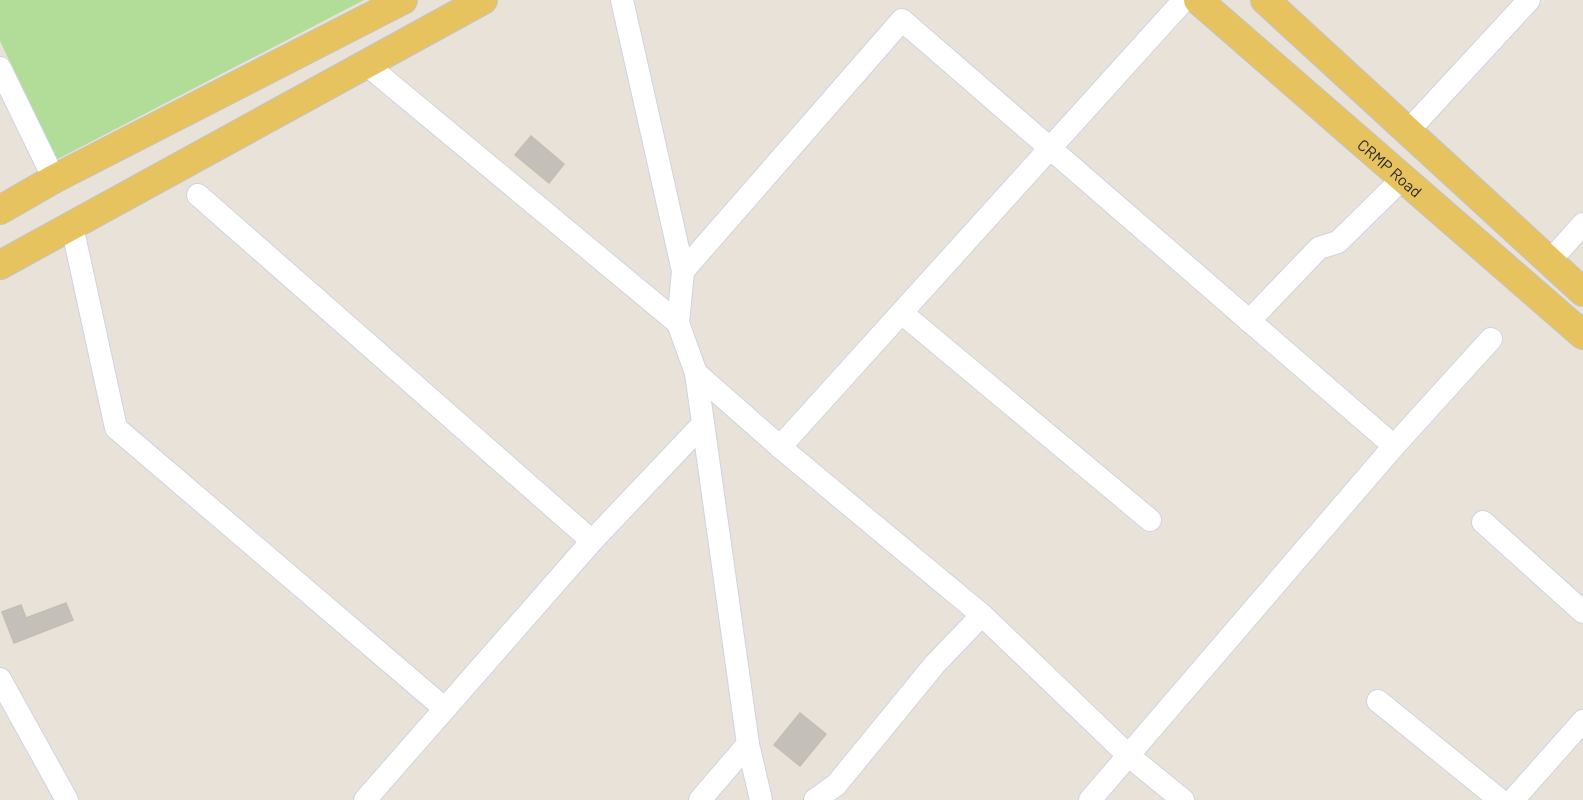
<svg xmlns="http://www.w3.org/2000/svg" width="1583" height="800" font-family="Barlow,sans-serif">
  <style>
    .green { fill: #b2dd98 }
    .building { fill: #c4bfb9; stroke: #c4beb3; stroke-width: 1.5 }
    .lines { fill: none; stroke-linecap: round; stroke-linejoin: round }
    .minor-casing { stroke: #cfd3e0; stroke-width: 24 }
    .major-casing { stroke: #c3c3c3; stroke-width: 30 }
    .minor { stroke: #fff; stroke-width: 22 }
    .major { stroke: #e7c360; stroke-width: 28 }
    .labels { text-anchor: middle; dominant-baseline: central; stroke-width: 5; stroke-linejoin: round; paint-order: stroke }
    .street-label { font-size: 16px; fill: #272727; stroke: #fff }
  </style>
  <rect width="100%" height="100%" fill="#e9e2d9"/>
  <!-- green -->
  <path class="green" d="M 0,0 L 364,0 L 56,160 L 0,41 Z"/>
  <!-- building -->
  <g class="building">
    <path d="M 531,136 L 564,164 L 549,183 L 515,155 Z"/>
    <path d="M 66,603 L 73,620 L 14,643 L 2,612 L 21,605 L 26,618 Z"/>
    <path d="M 800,713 L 826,734 L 800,766 L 774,745 Z"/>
  </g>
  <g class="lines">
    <!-- minor casing -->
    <g class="minor-casing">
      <g id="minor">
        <path d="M 622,0 L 683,271 L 678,323 L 696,373 L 748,744 L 761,800"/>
        <path d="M 366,64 L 678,323"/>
        <path d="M 0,68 L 54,179"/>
        <path d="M 1409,130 L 1529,0"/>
        <path d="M 198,195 L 592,541"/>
        <path d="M 72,226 L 116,428 L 444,708"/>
        <path d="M 1549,262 L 1583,224"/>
        <path d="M 683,271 L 902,20 L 1394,446"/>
        <path d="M 903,314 L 1150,520"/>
        <path d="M 1249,321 L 1319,248 L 1338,242 L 1403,178"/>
        <path d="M 696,373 L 780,447 L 982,615 L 1129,756 L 1183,800"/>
        <path d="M 780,447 L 1184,0"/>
        <path d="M 1483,522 L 1583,612"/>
        <path d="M 0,679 L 67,800"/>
        <path d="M 1378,701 L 1500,800"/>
        <path d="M 365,800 L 592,541 L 702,425"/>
        <path d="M 700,800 L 748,744"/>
        <path d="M 815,800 L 836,785 L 935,664 L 982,615"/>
        <path d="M 1090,800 L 1394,446 L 1491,339"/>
        <path d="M 1513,800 L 1583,721"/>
      </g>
    </g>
    <!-- major casing -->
    <g class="major-casing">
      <g id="major">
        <path id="s1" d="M 1198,0 L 1583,335"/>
        <path d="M 1265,0 L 1583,292"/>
        <path d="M 0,210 L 54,179 L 403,0"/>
        <path d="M 0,265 L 483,0"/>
      </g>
    </g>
    <!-- minor -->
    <use href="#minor" class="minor"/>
    <!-- major -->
    <use href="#major" class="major"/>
  </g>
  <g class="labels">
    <!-- street labels -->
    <g class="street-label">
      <text stroke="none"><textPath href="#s1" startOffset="255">CRMP Road</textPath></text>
    </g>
  </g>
</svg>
